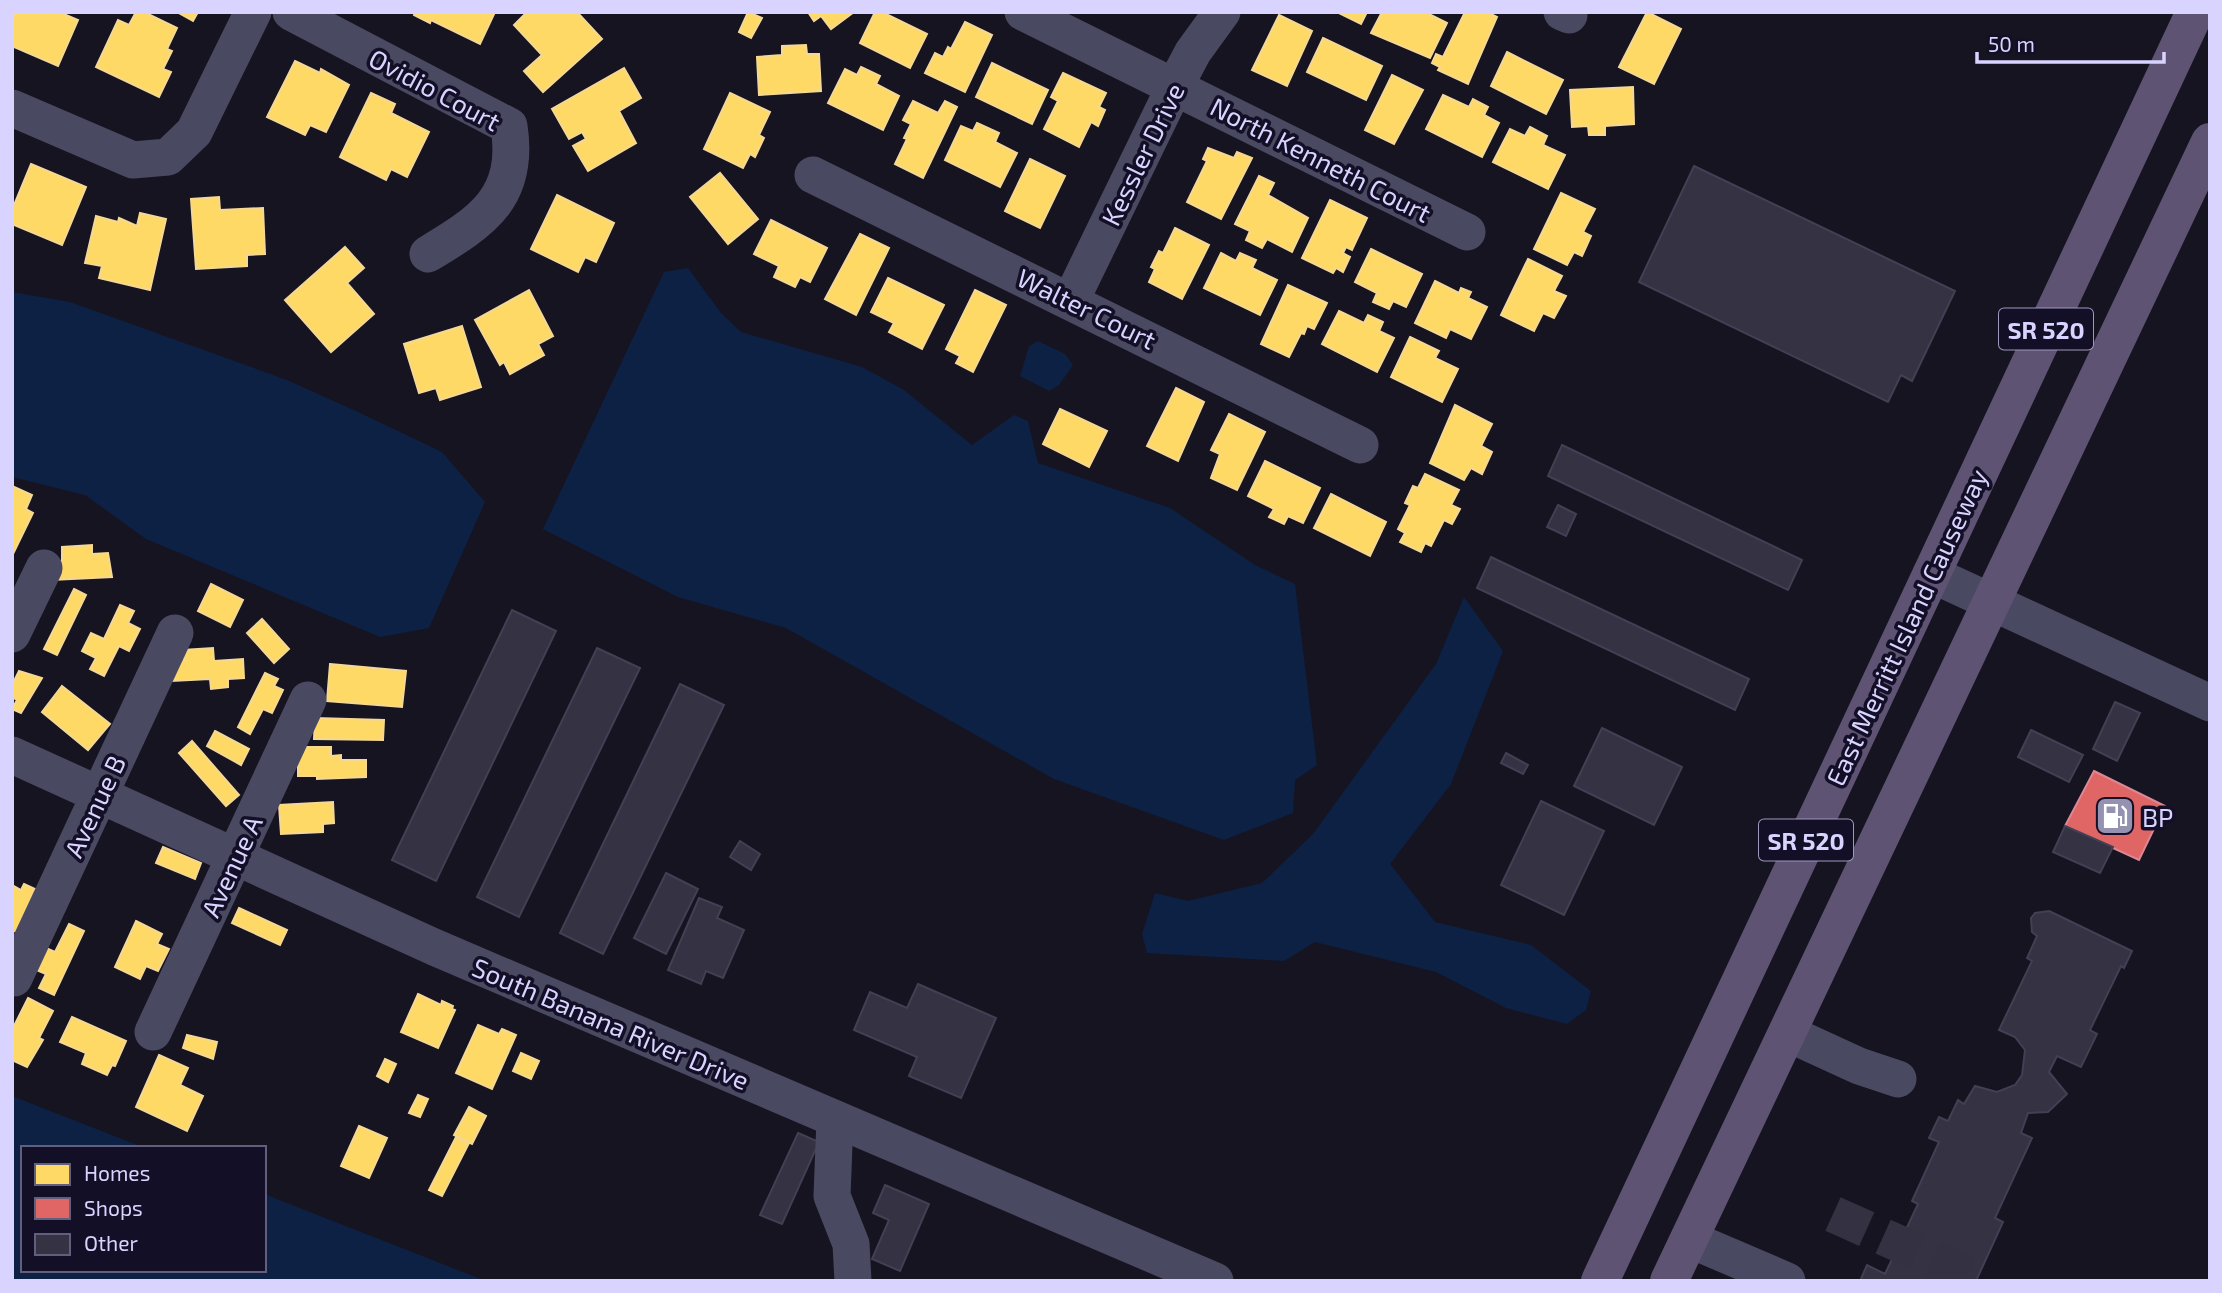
<svg xmlns="http://www.w3.org/2000/svg" width="2222" height="1293" font-family="'Exo 2',sans-serif">
  <style>
    .water { fill: #0d2144 }
    .homes { fill: #ffd966; stroke: #f4d894; stroke-width: 2 }
    .shops { fill: #e06666; stroke: #de8794; stroke-width: 2 }
    .building { fill: #343243; stroke: #433f54; stroke-width: 2 }
    .lines { fill: none; stroke-linecap: round; stroke-linejoin: round }
    .minor-tunnel { stroke: #333142; stroke-width: 37; stroke-dasharray: 37 18; stroke-linecap: butt }
    .minor { stroke: #4a4962; stroke-width: 37 }
    .major { stroke: #5e5373; stroke-width: 38 }
    .labels { text-anchor: middle; dominant-baseline: central; stroke-width: 7; stroke-linejoin: round; paint-order: stroke }
    .shield { fill: #130f26; stroke: #9e99be; stroke-width: 2 }
    .shield-label { font-size: 24px; font-weight: bold; fill: #d9d4ff }
    .street-label { font-size: 26px; fill: #d9d4ff; stroke: #130f26 }
    .poi-label { font-size: 26px; fill: #d9d4ff; stroke: #130f26; text-anchor: start }
  </style>
  <rect width="100%" height="100%" fill="#161421"/>
  <!-- water -->
  <g class="water">
    <path d="M 688,268 L 721,313 L 741,332 L 862,367 L 904,390 L 972,445 L 1014,415 L 1028,421 L 1038,463 L 1170,508 L 1255,565 L 1295,584 L 1317,765 L 1295,780 L 1293,813 L 1224,840 L 1054,779 L 786,628 L 678,597 L 543,529 L 664,272 Z"/>
    <path d="M 12,292 L 70,302 L 287,380 L 356,411 L 442,452 L 485,502 L 429,628 L 380,637 L 146,539 L 85,495 L 12,477 Z"/>
    <path d="M 1038,341 L 1065,354 L 1073,365 L 1059,385 L 1049,391 L 1020,376 L 1029,346 Z"/>
    <path d="M 1464,597 L 1503,651 L 1451,784 L 1390,864 L 1435,922 L 1531,945 L 1591,991 L 1586,1010 L 1567,1024 L 1506,1008 L 1436,972 L 1315,942 L 1284,961 L 1147,953 L 1142,934 L 1155,893 L 1188,901 L 1262,883 L 1313,834 L 1436,664 Z"/>
    <path d="M 12,1096 L 145,1148 L 23,1148 L 23,1270 L 264,1270 L 264,1194 L 486,1281 L 12,1281 Z"/>
  </g>
  <!-- homes -->
  <g class="homes">
    <path d="M 16,12 L 59,12 L 78,20 L 58,66 L 12,46 L 12,20 Z"/>
    <path d="M 136,12 L 144,12 L 177,28 L 167,49 L 172,51 L 163,69 L 171,72 L 159,97 L 96,67 L 118,20 L 129,25 Z"/>
    <path d="M 177,12 L 198,12 L 193,21 Z"/>
    <path d="M 415,12 L 495,12 L 480,44 L 431,20 L 430,23 L 414,15 Z"/>
    <path d="M 527,12 L 577,12 L 602,39 L 543,92 L 524,71 L 542,55 L 514,25 Z"/>
    <path d="M 748,12 L 762,18 L 751,38 L 739,32 Z"/>
    <path d="M 808,12 L 854,12 L 831,29 L 821,16 L 814,21 Z"/>
    <path d="M 875,12 L 882,12 L 927,34 L 910,68 L 860,43 Z"/>
    <path d="M 1337,12 L 1367,12 L 1361,24 Z"/>
    <path d="M 1382,12 L 1425,12 L 1447,23 L 1430,58 L 1371,33 Z"/>
    <path d="M 1465,12 L 1487,12 L 1497,17 L 1468,84 L 1438,70 L 1440,67 L 1432,63 L 1436,54 L 1443,57 Z"/>
    <path d="M 1647,12 L 1681,29 L 1654,84 L 1619,67 Z"/>
    <path d="M 1279,15 L 1312,31 L 1287,86 L 1252,70 Z"/>
    <path d="M 965,22 L 992,35 L 965,92 L 925,73 L 935,53 L 943,57 L 948,47 L 951,49 Z"/>
    <path d="M 1323,38 L 1382,66 L 1366,100 L 1307,72 Z"/>
    <path d="M 806,45 L 807,54 L 819,54 L 821,91 L 759,95 L 757,57 L 782,55 L 782,46 Z"/>
    <path d="M 1507,52 L 1563,80 L 1546,114 L 1491,86 Z"/>
    <path d="M 295,61 L 320,73 L 321,69 L 349,85 L 326,132 L 310,125 L 305,135 L 267,117 Z"/>
    <path d="M 992,63 L 1048,90 L 1032,124 L 976,97 Z"/>
    <path d="M 861,67 L 880,76 L 876,84 L 899,96 L 883,130 L 828,103 L 845,69 L 857,75 Z"/>
    <path d="M 624,68 L 641,98 L 619,111 L 636,143 L 588,171 L 573,146 L 586,139 L 582,132 L 569,139 L 552,109 Z"/>
    <path d="M 1063,73 L 1106,93 L 1099,107 L 1105,110 L 1098,126 L 1091,122 L 1079,147 L 1044,129 L 1058,101 L 1051,97 Z"/>
    <path d="M 1392,75 L 1423,90 L 1394,144 L 1365,130 Z"/>
    <path d="M 1633,87 L 1634,124 L 1605,126 L 1605,135 L 1589,135 L 1588,126 L 1572,127 L 1570,90 Z"/>
    <path d="M 371,93 L 395,104 L 391,113 L 429,132 L 407,177 L 391,169 L 386,180 L 340,157 Z"/>
    <path d="M 730,93 L 770,112 L 759,135 L 764,138 L 755,157 L 750,154 L 743,168 L 704,149 Z"/>
    <path d="M 1443,95 L 1469,107 L 1473,99 L 1488,107 L 1484,115 L 1499,123 L 1482,157 L 1426,129 Z"/>
    <path d="M 913,101 L 938,113 L 945,101 L 957,107 L 923,178 L 895,164 L 907,139 L 904,138 L 911,124 L 903,120 Z"/>
    <path d="M 977,123 L 999,133 L 995,142 L 1017,153 L 1000,187 L 945,160 L 961,126 L 973,131 Z"/>
    <path d="M 1530,127 L 1547,136 L 1543,145 L 1565,155 L 1548,189 L 1493,162 L 1510,129 L 1525,136 Z"/>
    <path d="M 1208,148 L 1234,158 L 1237,152 L 1252,158 L 1221,219 L 1187,202 L 1207,161 L 1203,159 Z"/>
    <path d="M 1030,159 L 1065,176 L 1040,228 L 1005,211 Z"/>
    <path d="M 31,164 L 86,187 L 62,245 L 12,224 L 12,210 Z"/>
    <path d="M 720,173 L 758,219 L 728,244 L 690,197 Z"/>
    <path d="M 1259,176 L 1274,183 L 1268,195 L 1308,218 L 1292,252 L 1267,239 L 1262,248 L 1246,240 L 1250,231 L 1235,224 Z"/>
    <path d="M 1561,193 L 1595,209 L 1583,232 L 1591,236 L 1582,256 L 1574,252 L 1567,265 L 1534,249 Z"/>
    <path d="M 557,195 L 614,223 L 596,262 L 585,257 L 578,272 L 531,249 Z"/>
    <path d="M 219,197 L 220,210 L 263,208 L 265,254 L 247,255 L 247,266 L 196,269 L 191,199 Z"/>
    <path d="M 1330,200 L 1367,218 L 1352,250 L 1346,247 L 1343,253 L 1350,257 L 1343,272 L 1336,268 L 1333,273 L 1302,258 Z"/>
    <path d="M 140,213 L 166,219 L 150,290 L 99,278 L 102,266 L 85,263 L 96,216 L 118,222 L 119,218 L 137,226 Z"/>
    <path d="M 771,220 L 827,248 L 810,282 L 800,277 L 795,287 L 774,277 L 779,266 L 754,254 Z"/>
    <path d="M 1175,228 L 1209,245 L 1182,299 L 1149,282 L 1155,269 L 1151,267 L 1159,251 L 1163,253 Z"/>
    <path d="M 860,234 L 889,248 L 856,315 L 825,299 Z"/>
    <path d="M 345,247 L 364,268 L 347,283 L 374,314 L 331,352 L 285,300 Z"/>
    <path d="M 1371,249 L 1422,274 L 1406,307 L 1393,301 L 1389,309 L 1373,302 L 1377,293 L 1355,282 Z"/>
    <path d="M 1221,253 L 1236,261 L 1240,253 L 1256,260 L 1252,268 L 1277,280 L 1260,315 L 1204,288 Z"/>
    <path d="M 1528,259 L 1562,276 L 1554,291 L 1566,296 L 1554,318 L 1543,313 L 1534,331 L 1501,315 Z"/>
    <path d="M 888,278 L 944,305 L 922,349 L 889,332 L 894,323 L 871,312 Z"/>
    <path d="M 1435,281 L 1459,293 L 1461,288 L 1471,292 L 1468,298 L 1487,307 L 1471,339 L 1450,329 L 1446,338 L 1415,323 Z"/>
    <path d="M 1288,285 L 1327,303 L 1314,329 L 1307,326 L 1304,334 L 1301,333 L 1289,357 L 1261,344 Z"/>
    <path d="M 529,290 L 553,336 L 538,344 L 544,355 L 510,374 L 504,362 L 500,365 L 475,320 Z"/>
    <path d="M 975,290 L 1006,305 L 973,372 L 956,363 L 960,356 L 946,349 Z"/>
    <path d="M 1339,311 L 1364,323 L 1368,315 L 1383,322 L 1379,331 L 1394,338 L 1377,372 L 1322,344 Z"/>
    <path d="M 462,326 L 481,387 L 440,400 L 436,388 L 419,393 L 404,344 Z"/>
    <path d="M 1410,337 L 1439,351 L 1435,358 L 1458,369 L 1442,402 L 1391,377 Z"/>
    <path d="M 1176,388 L 1204,402 L 1178,461 L 1147,446 Z"/>
    <path d="M 1455,405 L 1492,424 L 1481,446 L 1492,452 L 1482,474 L 1471,468 L 1464,480 L 1430,463 Z"/>
    <path d="M 1060,409 L 1107,431 L 1089,467 L 1043,444 Z"/>
    <path d="M 1229,414 L 1265,432 L 1237,490 L 1211,478 L 1220,454 L 1211,450 Z"/>
    <path d="M 1265,461 L 1320,488 L 1303,523 L 1288,516 L 1284,524 L 1269,517 L 1274,509 L 1248,496 Z"/>
    <path d="M 1425,474 L 1459,490 L 1451,505 L 1460,509 L 1452,524 L 1444,520 L 1431,546 L 1425,543 L 1421,552 L 1400,542 L 1405,533 L 1398,529 L 1410,505 L 1405,503 L 1413,486 L 1418,488 Z"/>
    <path d="M 12,486 L 32,495 L 26,509 L 33,513 L 12,556 Z"/>
    <path d="M 1331,494 L 1386,522 L 1370,556 L 1314,528 Z"/>
    <path d="M 92,545 L 92,554 L 108,553 L 112,577 L 52,580 L 51,562 L 62,561 L 62,547 Z"/>
    <path d="M 211,584 L 243,600 L 230,627 L 198,611 Z"/>
    <path d="M 74,589 L 86,595 L 57,655 L 44,649 Z"/>
    <path d="M 120,605 L 134,611 L 128,623 L 140,629 L 129,651 L 119,646 L 104,676 L 90,669 L 96,658 L 82,651 L 91,633 L 104,639 Z"/>
    <path d="M 262,619 L 289,649 L 274,663 L 247,633 Z"/>
    <path d="M 213,648 L 214,661 L 243,659 L 244,678 L 228,679 L 228,687 L 211,689 L 210,679 L 172,681 L 171,662 L 184,661 L 183,650 Z"/>
    <path d="M 330,664 L 406,671 L 402,707 L 327,701 Z"/>
    <path d="M 19,671 L 42,678 L 21,713 L 12,709 L 17,700 L 12,697 L 12,685 Z"/>
    <path d="M 265,673 L 278,679 L 274,686 L 283,690 L 272,713 L 263,709 L 250,734 L 238,727 Z"/>
    <path d="M 62,686 L 110,724 L 88,750 L 42,712 Z"/>
    <path d="M 315,718 L 384,720 L 383,740 L 314,739 Z"/>
    <path d="M 215,731 L 249,749 L 241,765 L 207,746 Z"/>
    <path d="M 192,741 L 239,795 L 226,806 L 179,753 Z"/>
    <path d="M 298,747 L 331,747 L 331,756 L 341,755 L 341,760 L 366,760 L 366,777 L 317,779 L 317,776 L 298,776 Z"/>
    <path d="M 333,802 L 334,823 L 323,824 L 323,832 L 281,834 L 279,805 Z"/>
    <path d="M 163,847 L 201,863 L 195,879 L 156,863 Z"/>
    <path d="M 24,884 L 35,889 L 16,932 L 12,930 L 12,885 L 21,890 Z"/>
    <path d="M 239,908 L 287,930 L 280,945 L 232,923 Z"/>
    <path d="M 136,921 L 162,934 L 157,944 L 169,949 L 158,971 L 146,966 L 140,979 L 115,967 Z"/>
    <path d="M 69,924 L 84,931 L 54,995 L 39,988 L 46,974 L 34,969 L 44,947 L 55,952 Z"/>
    <path d="M 418,994 L 441,1005 L 442,1001 L 453,1006 L 452,1009 L 455,1010 L 438,1048 L 401,1032 Z"/>
    <path d="M 28,998 L 53,1011 L 39,1038 L 43,1040 L 27,1067 L 12,1060 L 12,1030 Z"/>
    <path d="M 72,1017 L 126,1041 L 115,1066 L 112,1065 L 107,1075 L 82,1064 L 86,1053 L 60,1042 Z"/>
    <path d="M 478,1025 L 499,1034 L 502,1029 L 516,1035 L 492,1089 L 456,1073 Z"/>
    <path d="M 187,1035 L 217,1042 L 213,1059 L 183,1048 Z"/>
    <path d="M 521,1053 L 539,1061 L 531,1079 L 513,1071 Z"/>
    <path d="M 159,1055 L 188,1068 L 180,1085 L 203,1096 L 187,1131 L 136,1107 Z"/>
    <path d="M 385,1059 L 396,1064 L 388,1082 L 377,1076 Z"/>
    <path d="M 418,1095 L 428,1099 L 420,1117 L 409,1113 Z"/>
    <path d="M 469,1107 L 486,1116 L 472,1144 L 454,1135 Z"/>
    <path d="M 359,1126 L 387,1138 L 369,1178 L 341,1166 Z"/>
    <path d="M 456,1137 L 469,1143 L 442,1196 L 429,1190 Z"/>
  </g>
  <!-- shops -->
  <path class="shops" d="M 2094,771 L 2165,806 L 2139,860 L 2065,826 Z"/>
  <!-- building -->
  <g class="building">
    <path d="M 1694,166 L 1955,291 L 1912,381 L 1901,375 L 1888,402 L 1639,282 Z"/>
    <path d="M 1562,445 L 1802,560 L 1788,590 L 1548,476 Z"/>
    <path d="M 1558,505 L 1576,514 L 1566,536 L 1547,527 Z"/>
    <path d="M 1491,557 L 1749,679 L 1735,710 L 1477,588 Z"/>
    <path d="M 512,610 L 556,631 L 436,881 L 392,860 Z"/>
    <path d="M 597,648 L 640,668 L 519,917 L 477,897 Z"/>
    <path d="M 680,684 L 724,705 L 603,954 L 560,933 Z"/>
    <path d="M 2115,702 L 2140,713 L 2117,761 L 2093,749 Z"/>
    <path d="M 1602,728 L 1682,767 L 1654,825 L 1574,786 Z"/>
    <path d="M 2031,730 L 2083,755 L 2069,782 L 2018,757 Z"/>
    <path d="M 1506,753 L 1528,765 L 1523,774 L 1501,763 Z"/>
    <path d="M 1541,801 L 1604,831 L 1564,915 L 1501,885 Z"/>
    <path d="M 2065,826 L 2113,847 L 2100,873 L 2053,852 Z"/>
    <path d="M 740,841 L 760,854 L 751,870 L 730,857 Z"/>
    <path d="M 666,873 L 698,889 L 666,954 L 634,938 Z"/>
    <path d="M 699,898 L 722,907 L 717,918 L 744,930 L 723,978 L 706,971 L 701,984 L 668,970 Z"/>
    <path d="M 2049,911 L 2132,951 L 2124,968 L 2121,966 L 2090,1030 L 2097,1034 L 2081,1067 L 2057,1056 L 2049,1072 L 2067,1094 L 2048,1112 L 2028,1113 L 2021,1133 L 2032,1138 L 1995,1218 L 2003,1222 L 1976,1281 L 1860,1281 L 1867,1265 L 1885,1274 L 1918,1204 L 1912,1201 L 1939,1142 L 1929,1138 L 1939,1117 L 1948,1121 L 1958,1100 L 1964,1104 L 1975,1086 L 1997,1092 L 2015,1085 L 2022,1075 L 2025,1050 L 2015,1037 L 1999,1030 L 2032,961 L 2027,958 L 2037,936 L 2032,932 L 2031,918 L 2035,913 Z"/>
    <path d="M 918,984 L 996,1018 L 961,1098 L 909,1076 L 917,1057 L 854,1030 L 870,992 L 907,1008 Z"/>
    <path d="M 798,1133 L 819,1142 L 782,1224 L 760,1215 Z"/>
    <path d="M 885,1185 L 929,1204 L 900,1271 L 872,1259 L 889,1220 L 873,1213 Z"/>
  </g>
  <g class="lines">
    <!-- minor-tunnel -->
    <path class="minor-tunnel" d="M 1833,1214 L 1982,1281"/>
    <!-- minor -->
    <g class="minor">
      <path d="M 291,12 L 509,126 C 520,197 483,221 428,254"/>
      <path d="M 1023,12 L 1467,232"/>
      <path d="M 1562,12 L 1569,15"/>
      <path d="M 12,108 L 133,160 L 168,157 L 194,132 L 253,12"/>
      <path d="M 813,175 L 1360,445"/>
      <path d="M 1071,300 L 1175,86 L 1193,52 L 1222,12"/>
      <path d="M 1931,574 L 2210,703"/>
      <path d="M 12,634 L 44,568"/>
      <path d="M 12,755 L 434,947 L 1215,1281"/>
      <path d="M 14,978 L 175,633"/>
      <path d="M 153,1032 L 308,700"/>
      <path d="M 1787,1033 L 1859,1066 L 1898,1079"/>
      <path d="M 835,1119 L 832,1196 L 851,1244 L 853,1281"/>
      <path d="M 1689,1239 L 1787,1281"/>
    </g>
    <!-- major -->
    <g class="major">
      <path d="M 1600,1281 L 2195,12"/>
      <path d="M 1669,1281 L 2210,142"/>
    </g>
  </g>
  <!-- icons -->
  <defs>
    <g id="fuel-square" transform="scale(2.0125)"><rect x="-9" y="-9" width="18" height="18" rx="4" fill="#9591b1" stroke="#130f26"/><path d="M-5.5-6h7V0h2V4h1.3V-2.5L3-4.5l.8-.8L6-3V5H2.5V1h-1V6h-7ZM-4.2-4.7v3.2H.2V-4.7Z" fill="#fff"/></g>
  </defs>
  <g fill-rule="evenodd">
    <use href="#fuel-square" x="2115" y="816"/>
  </g>
  <g class="labels">
    <!-- shield labels -->
    <g class="shield">
      <rect x="1999" y="308.5" width="94" height="41" rx="5"/>
      <rect x="1759" y="819.5" width="94" height="41" rx="5"/>
    </g>
    <g class="shield-label">
      <text x="2046" y="329">SR 520</text>
      <text x="1806" y="840">SR 520</text>
    </g>
    <!-- street labels -->
    <g class="street-label">
      <text transform="translate(435 89) rotate(28)">Ovidio Court</text>
      <text transform="translate(1142 154) rotate(-64)">Kessler Drive</text>
      <text transform="translate(1321 159) rotate(27)">North Kenneth Court</text>
      <text transform="translate(1087 308) rotate(26)">Walter Court</text>
      <text transform="translate(1906 627) rotate(-65)">East Merritt Island Causeway</text>
      <text transform="translate(94 806) rotate(-65)">Avenue B</text>
      <text transform="translate(231 866) rotate(-65)">Avenue A</text>
      <text transform="translate(611 1023) rotate(23)">South Banana River Drive</text>
    </g>
    <!-- poi labels -->
    <g class="poi-label">
      <text x="2142" y="816">BP</text>
    </g>
  </g>
  <!-- border -->
  <rect width="2222" height="1293" fill="none" stroke="#d9d4ff" stroke-width="28"/>
  <!-- legend -->
  <rect x="21" y="1146" width="245" height="126" fill="#130f26" stroke="#625e7d" stroke-width="2"/>
  <rect x="35" y="1164" width="35" height="21" fill="#ffd966" stroke="#625e7d" stroke-width="2"/>
  <text x="84" y="1181" font-size="21" fill="#d9d4ff">Homes</text>
  <rect x="35" y="1198" width="35" height="21" fill="#e06666" stroke="#625e7d" stroke-width="2"/>
  <text x="84" y="1216" font-size="21" fill="#d9d4ff">Shops</text>
  <rect x="35" y="1234" width="35" height="21" fill="#343243" stroke="#625e7d" stroke-width="2"/>
  <text x="84" y="1251" font-size="21" fill="#d9d4ff">Other</text>
  <!-- scale -->
  <path d="M1977 52v10h187v-10" fill="none" stroke="#d9d4ff" stroke-width="3.5"/>
  <text x="1988" y="52" font-size="21" fill="#d9d4ff" stroke="#130f26" stroke-width="5" paint-order="stroke">50 m</text>
</svg>
